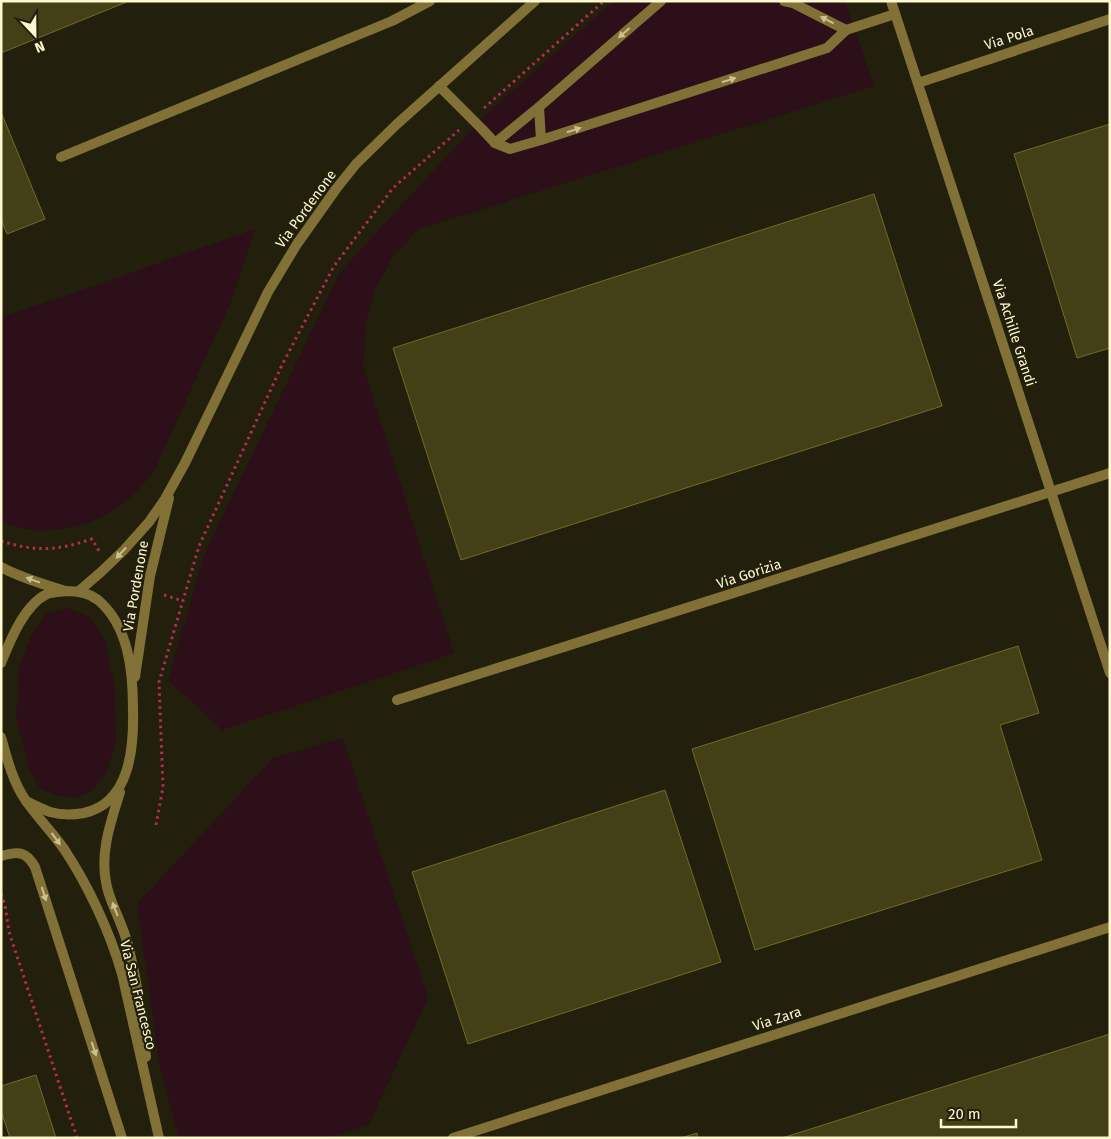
<svg xmlns="http://www.w3.org/2000/svg" width="1111" height="1139" font-family="'Fira Sans',sans-serif">
  <style>
    .green { fill: #2c0f18 }
    .building { fill: #434018; stroke: #706b29 }
    .lines { fill: none; stroke-linecap: round; stroke-linejoin: round }
    .path { stroke: #b62a58; stroke-width: 3; stroke-dasharray: 2.5 4; stroke-linecap: butt }
    .service { stroke: #827136; stroke-width: 10 }
    .minor { stroke: #827136; stroke-width: 10 }
    .tertiary { stroke: #827136; stroke-width: 10 }
    .oneway { fill: #cdc191 }
    .labels { text-anchor: middle; dominant-baseline: central; stroke-width: 4.5; stroke-linejoin: round; paint-order: stroke }
    .street-label { font-size: 14px; fill: #fff7cd; stroke: #22200c }
  </style>
  <rect width="100%" height="100%" fill="#22200c"/>
  <!-- green -->
  <g class="green">
    <path d="M 614,1 L 845,1 L 874,86 L 419,229 L 394,255 L 377,286 L 367,318 L 363,365 L 454,653 L 222,730 L 168,680 L 204,555 L 340,272 L 484,116 Z"/>
    <path d="M 255,229 L 233,297 L 155,469 C 144,485 130,500 114,510 C 81,530 37,538 1,521 L 1,317 L 71,294 Z"/>
    <path d="M 69,608 L 90,617 L 105,640 L 115,688 L 116,744 L 106,774 L 91,791 L 77,798 L 55,795 L 39,787 L 29,769 L 16,718 L 19,667 L 31,636 L 46,614 Z"/>
    <path d="M 343,738 L 428,998 L 369,1124 L 328,1138 L 179,1138 L 160,1069 L 137,904 L 273,758 Z"/>
  </g>
  <!-- building -->
  <g class="building">
    <path d="M 1,1 L 129,1 L 1,53 Z"/>
    <path d="M 1,112 L 45,219 L 7,234 L 1,220 Z"/>
    <path d="M 1110,124 L 1110,348 L 1077,358 L 1014,154 Z"/>
    <path d="M 874,194 L 942,406 L 461,560 L 393,348 Z"/>
    <path d="M 1018,646 L 1039,713 L 1000,725 L 1042,860 L 755,950 L 692,749 Z"/>
    <path d="M 665,790 L 721,962 L 468,1044 L 412,872 Z"/>
    <path d="M 1110,1034 L 1110,1138 L 782,1138 Z"/>
    <path d="M 36,1075 L 56,1138 L 10,1138 L 1,1111 L 1,1086 Z"/>
    <path d="M 697,1133 L 698,1138 L 681,1138 Z"/>
  </g>
  <g class="lines">
    <!-- path -->
    <g class="path">
      <path d="M 484,108 L 604,1"/>
      <path d="M 1,541 C 20,547 41,551 61,547 C 71,546 82,542 92,539 L 99,551"/>
      <path d="M 164,595 L 183,601"/>
      <path d="M 156,825 L 163,787 L 159,682 L 199,546 L 282,365 L 334,266 L 393,188 L 459,130"/>
      <path d="M 1,894 L 5,905 L 9,932 L 77,1138"/>
    </g>
    <!-- service -->
    <g class="service">
      <path d="M 846,30 L 895,14"/>
      <path d="M 439,86 L 482,129 L 495,143 L 510,149 L 541,140 L 827,48 L 846,30 L 793,3 L 784,1"/>
      <path d="M 539,107 L 541,140"/>
      <path d="M 495,143 L 539,107 L 661,1"/>
      <path d="M 61,157 L 392,21 L 430,1"/>
    </g>
    <!-- minor -->
    <g class="minor">
      <path d="M 891,1 L 1110,673"/>
      <path d="M 918,83 L 1110,19"/>
      <path d="M 1,567 C 21,578 43,584 65,591"/>
      <path d="M 397,700 L 1110,473"/>
      <path d="M 1,856 C 18,851 26,851 35,867 L 122,1138"/>
      <path d="M 453,1138 L 1110,927"/>
    </g>
    <!-- tertiary -->
    <g class="tertiary">
      <path d="M 79,591 L 101,572 L 124,550 L 149,522 L 165,499 L 185,463 L 268,292 L 297,244 L 336,189 L 356,164 L 397,124 L 535,1"/>
      <path d="M 1,663 C 10,641 24,605 47,594 C 52,592 60,592 66,591 C 77,591 88,592 98,600 C 129,626 133,672 133,709 C 134,748 130,803 84,813 C 73,815 61,815 50,812 C 42,809 34,805 26,801"/>
      <path d="M 135,677 L 150,576 L 169,498"/>
      <path d="M 1,737 C 7,759 13,782 26,801 C 38,818 52,832 64,849 C 88,885 110,932 122,974 L 159,1138"/>
      <path d="M 120,792 C 111,822 100,851 106,882 C 108,896 115,909 120,922 C 125,934 129,946 131,958 C 139,991 142,1024 146,1057"/>
    </g>
  </g>
  <!-- one-way arrows -->
  <defs><path id="oneway-solid" d="M-6-.8H1V-3.2L6.5 0L1 3.2V.8H-6Z" transform="scale(1.25)"/></defs>
  <g class="oneway">
    <use href="#oneway-solid" transform="translate(827 20) rotate(-153)"/>
    <use href="#oneway-solid" transform="translate(624 33) rotate(139)"/>
    <use href="#oneway-solid" transform="translate(729 80) rotate(-18)"/>
    <use href="#oneway-solid" transform="translate(574 130) rotate(-18)"/>
    <use href="#oneway-solid" transform="translate(121 553) rotate(133)"/>
    <use href="#oneway-solid" transform="translate(33 580) rotate(-160)"/>
    <use href="#oneway-solid" transform="translate(56 839) rotate(54)"/>
    <use href="#oneway-solid" transform="translate(44 894) rotate(72)"/>
    <use href="#oneway-solid" transform="translate(115 909) rotate(-111)"/>
    <use href="#oneway-solid" transform="translate(94 1049) rotate(72)"/>
  </g>
  <g class="labels">
    <!-- street labels -->
    <g class="street-label">
      <text transform="translate(1009 38) rotate(-18)">Via Pola</text>
      <text transform="translate(306 209) rotate(-54)">Via Pordenone</text>
      <text transform="translate(1014 333) rotate(72)">Via Achille Grandi</text>
      <text transform="translate(749 574) rotate(-18)">Via Gorizia</text>
      <text transform="translate(136 586) rotate(-80)">Via Pordenone</text>
      <text transform="translate(138 995) rotate(76)">Via San Francesco</text>
      <text transform="translate(777 1019) rotate(-18)">Via Zara</text>
    </g>
  </g>
  <!-- border -->
  <rect width="1111" height="1139" fill="none" stroke="#fff7cd" stroke-width="5"/>
  <!-- north arrow -->
  <g transform="translate(35 35) rotate(158)" stroke="#22200c" stroke-width="4" paint-order="stroke">
  <path d="M0-4L9 19L0 12L-9 19Z" fill="#fff7cd"/>
  <text y="-8" font-size="14" font-weight="bold" text-anchor="middle" fill="#fff7cd">N</text>
  </g>
  <!-- scale -->
  <path d="M941 1119v8h75v-8" fill="none" stroke="#fff7cd" stroke-width="2.5"/>
  <text x="948" y="1119" font-size="15" fill="#fff7cd" stroke="#22200c" stroke-width="4" paint-order="stroke">20 m</text>
</svg>
